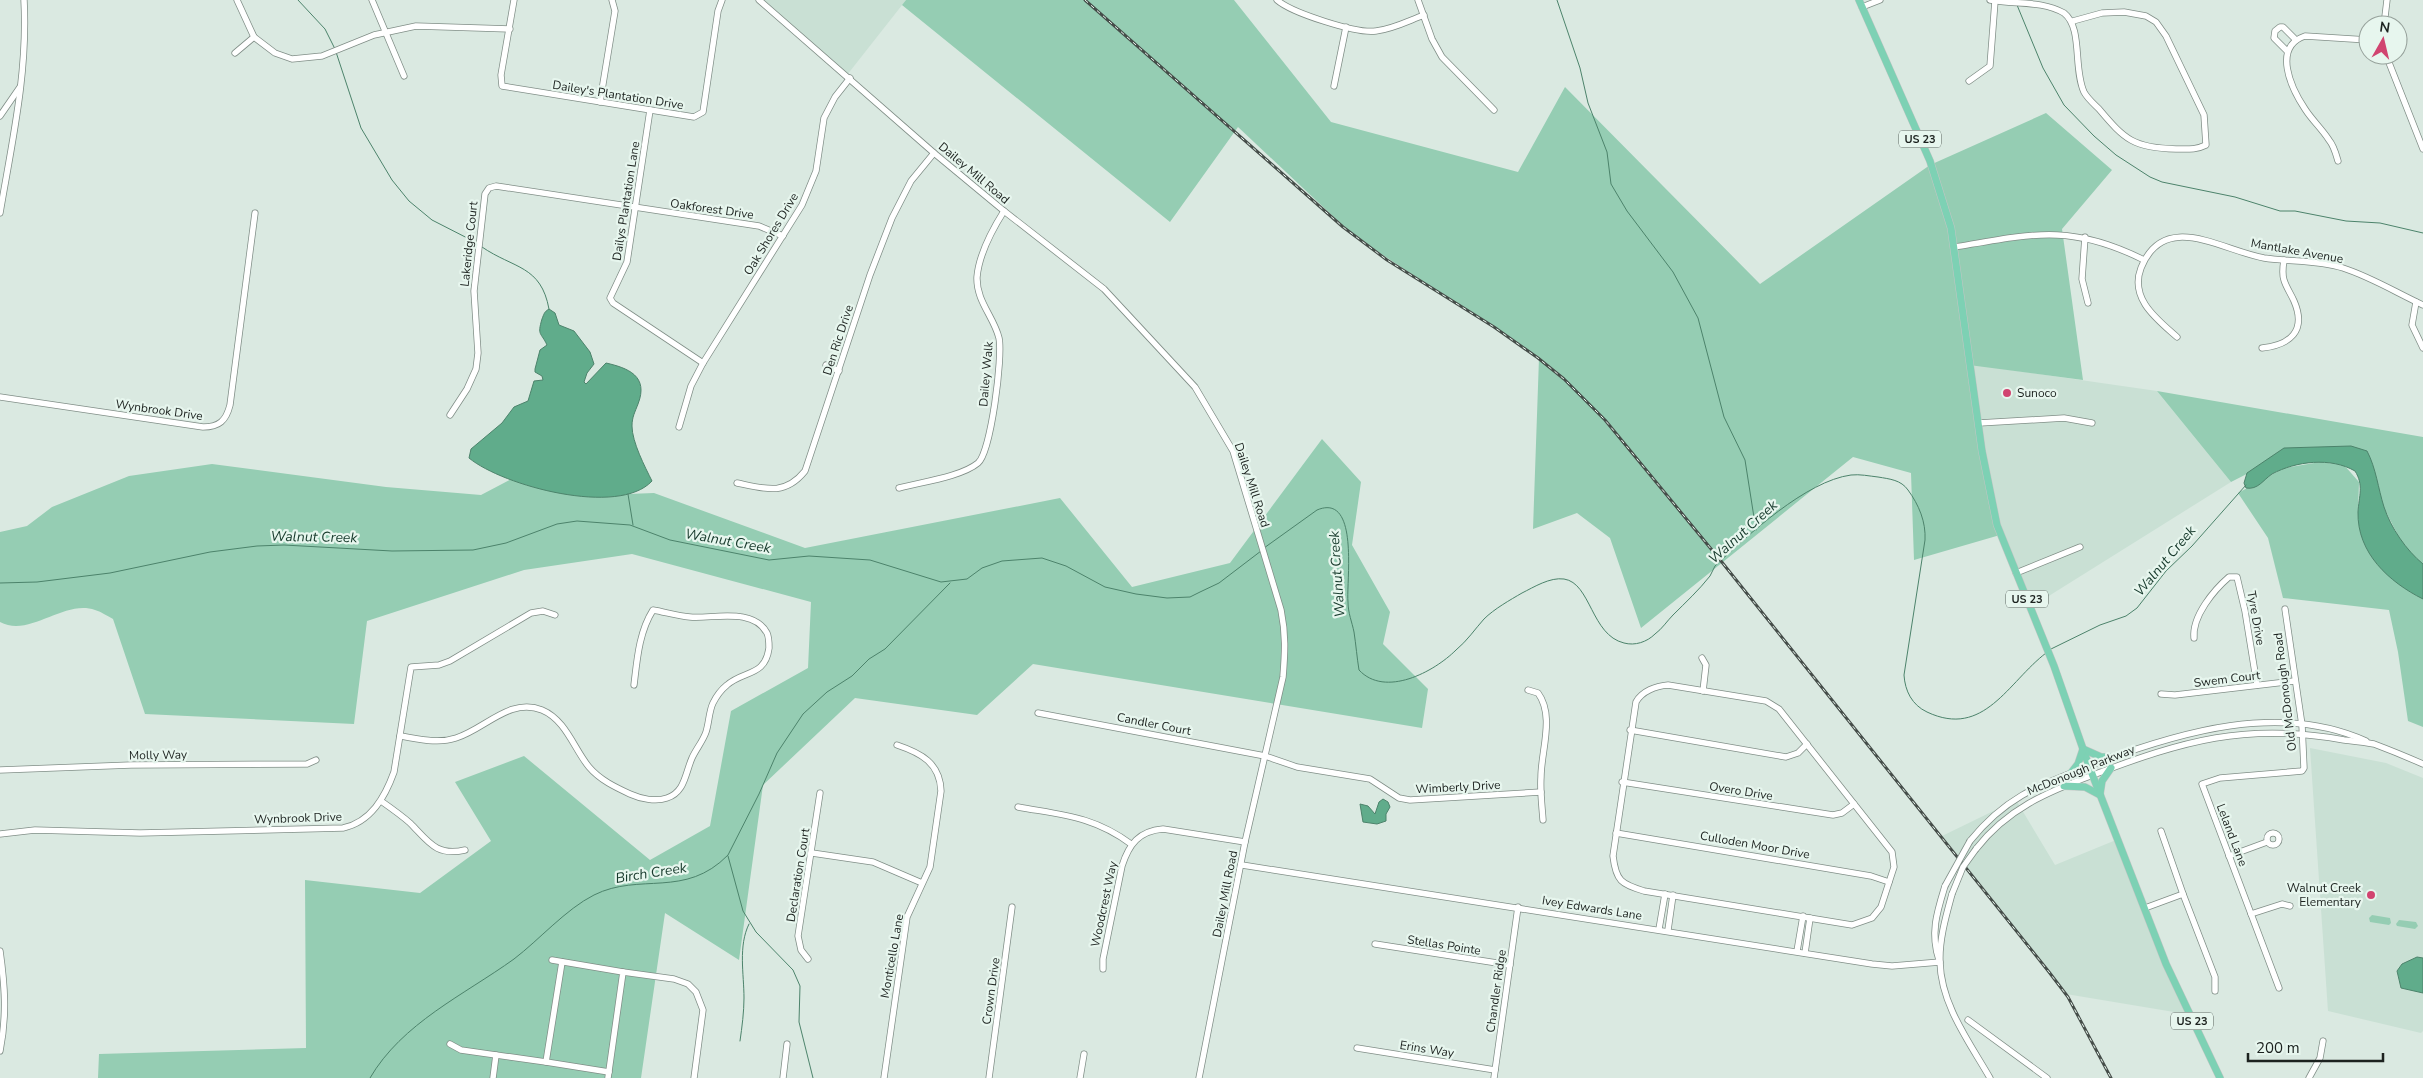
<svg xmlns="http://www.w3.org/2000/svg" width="2423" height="1078" font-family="'Nunito Sans',sans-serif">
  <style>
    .built { fill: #c9e0d4 }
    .green { fill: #95cdb3 }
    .water { fill: #60ac8b; stroke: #4c836b }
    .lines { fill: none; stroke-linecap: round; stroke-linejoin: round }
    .stream { stroke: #4c836b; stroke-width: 1 }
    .minor-casing { stroke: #808e87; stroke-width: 7 }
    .major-casing { stroke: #c4c6c5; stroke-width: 8 }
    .minor { stroke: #fff; stroke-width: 5.5 }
    .major { stroke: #7dd1b4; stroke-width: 7 }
    .rail-casing { stroke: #454d49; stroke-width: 3 }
    .rail { stroke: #e7f6ee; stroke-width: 1; stroke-dasharray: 4; stroke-linecap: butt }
    .minor-bridge-casing { stroke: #808e87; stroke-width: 7; stroke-linecap: butt }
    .minor-bridge { stroke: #fff; stroke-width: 5.5 }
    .poi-dot { fill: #d14470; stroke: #e7f6ee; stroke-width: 2 }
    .labels { text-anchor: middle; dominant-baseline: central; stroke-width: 4.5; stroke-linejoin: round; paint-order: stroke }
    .shield { fill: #e7f6ee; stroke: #59625d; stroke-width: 1 }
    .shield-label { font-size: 11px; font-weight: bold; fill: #1c221f }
    .street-label { font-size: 12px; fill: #1c221f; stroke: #e7f6ee }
    .poi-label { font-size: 12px; fill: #1c221f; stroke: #e7f6ee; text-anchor: start }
    .water-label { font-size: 14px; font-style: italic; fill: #16392b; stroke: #e7f6ee }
  </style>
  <rect width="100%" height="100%" fill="#dae9e1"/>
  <!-- built -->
  <g class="built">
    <path d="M 764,0 L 906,0 L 847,75 Z"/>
    <path d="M 1969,364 L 2157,391 L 2231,482 L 2028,609 L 1991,511 Z"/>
    <path d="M 2310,748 L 2386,763 L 2423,778 L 2423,1031 L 2421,1033 L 2328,1011 Z"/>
    <path d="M 2016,800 L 2055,865 L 2116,840 L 2186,1014 L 2066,994 L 1942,836 Z"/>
  </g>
  <!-- green -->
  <g class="green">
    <path d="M 906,0 L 1234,0 L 1331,122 L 1518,172 L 1565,87 L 1760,284 L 1930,165 L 2046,113 L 2112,170 L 2062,229 L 2083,380 L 1969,365 L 2000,535 L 1914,560 L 1911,473 L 1853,457 L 1641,628 L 1610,538 L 1577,513 L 1533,529 L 1539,358 L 1354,236 L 1238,127 L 1170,222 L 902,5 Z"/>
    <path d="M 2157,391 L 2423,437 L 2423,568 L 2411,561 L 2383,506 L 2370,469 L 2286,454 L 2231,482 Z"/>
    <path d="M 1322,439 L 1361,482 L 1352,545 L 1390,612 L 1383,644 L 1428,689 L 1422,728 L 1033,664 L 977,715 L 855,698 L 763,785 L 739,960 L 665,913 L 641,1078 L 98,1078 L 99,1054 L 306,1048 L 305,880 L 420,893 L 491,841 L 455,782 L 524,756 L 650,860 L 710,826 L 731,711 L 808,668 L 811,602 L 632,554 L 524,570 L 367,621 L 354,724 L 145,714 L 113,619 C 107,616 102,612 95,610 C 64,599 30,638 0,622 L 0,532 L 27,526 L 52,507 L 129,476 L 212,464 L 386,487 L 481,495 L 517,476 L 603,495 L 654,493 L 805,548 L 1060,498 L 1132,587 L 1230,563 Z"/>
    <path d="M 2320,462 L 2344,465 L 2359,482 L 2358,512 L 2423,594 L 2423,727 L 2408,721 L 2398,652 L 2389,610 L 2283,598 L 2268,538 L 2238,493 L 2284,468 Z"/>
    <path d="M 2372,915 L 2390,918 L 2391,923 L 2389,925 L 2370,922 L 2369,918 Z"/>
    <path d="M 2399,920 L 2416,922 L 2418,926 L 2415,929 L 2397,926 L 2396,924 Z"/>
  </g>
  <!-- water -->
  <g class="water">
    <path d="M 549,309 L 555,313 L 559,325 L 574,331 L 590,352 L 594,364 L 587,373 L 584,382 L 586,384 L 606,363 C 628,368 649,376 638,404 C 635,412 632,417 632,426 C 632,442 645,467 652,481 C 619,517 503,486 469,458 L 471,449 L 502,423 L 514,407 L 528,401 L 534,381 L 543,380 L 542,376 L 535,372 L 535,369 L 540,350 L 547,345 C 541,332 537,336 542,319 C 544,314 544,312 549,309 Z"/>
    <path d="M 2351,446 L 2367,451 C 2376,468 2378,488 2384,507 C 2391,528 2406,550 2423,564 L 2423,599 C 2389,582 2357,553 2358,512 C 2359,496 2364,485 2355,471 C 2331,457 2296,461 2272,474 C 2263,480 2258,490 2246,488 L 2244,483 L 2247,473 L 2284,448 Z"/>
    <path d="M 1383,799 L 1388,802 L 1390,807 L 1386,814 L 1386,821 L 1377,824 L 1363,822 L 1360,804 L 1368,806 L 1375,814 L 1379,802 Z"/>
    <path d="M 2417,957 L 2423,958 L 2423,993 L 2401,988 L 2397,971 L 2402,964 Z"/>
  </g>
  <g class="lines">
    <!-- stream -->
    <g class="stream">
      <path d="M 298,0 L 325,29 L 335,49"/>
      <path d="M 1557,0 L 1580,68 L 1588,103 L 1607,152 L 1611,184 L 1627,211 L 1673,272 L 1698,318 L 1724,417 L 1745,460 L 1756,530"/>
      <path d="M 2017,5 L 2043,68 L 2064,105 L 2094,136 L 2116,155 L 2150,177 L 2162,182 L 2235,197 L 2280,211 L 2295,211 L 2346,221 L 2380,223 L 2423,233"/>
      <path d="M 336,52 L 361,128 L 392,180 L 409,201 L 432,220 L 477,243"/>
      <path d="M 482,247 C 514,269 541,265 549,309"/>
      <path d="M 628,494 L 633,525"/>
      <path d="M 1264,548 L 1317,510 C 1360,492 1346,583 1348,602 C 1348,613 1352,622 1354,632 C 1356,645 1357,658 1359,670 C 1385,698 1434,672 1456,650 C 1467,641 1475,629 1484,619 C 1494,609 1510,600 1522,593 C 1534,587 1550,577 1564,579 C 1591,583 1591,635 1624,643 C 1635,646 1647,642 1655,634 C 1662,629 1667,621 1673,615 C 1686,602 1699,590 1710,576 L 1715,566 C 1748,535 1806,481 1851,475 C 1860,474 1869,476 1878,477 C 1890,479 1901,480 1908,490 C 1919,505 1926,522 1925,540 L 1904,675 C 1905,691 1912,705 1927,712 C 1984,739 2008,682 2046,653"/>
      <path d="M 0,583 L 37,582 L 110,573 L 210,552 L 257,546 L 284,545 L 392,551 L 473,550 L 506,543 L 557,524 L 577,521 L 630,525 L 670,540 L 769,560 L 809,556 L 870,560 L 941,582 L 967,579 L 982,568 L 1002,561 L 1042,558 L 1066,566 L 1105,587 L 1136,594 L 1167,598 L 1190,597 L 1200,592 L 1219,583 L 1261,551"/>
      <path d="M 2051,649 L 2100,625 L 2126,616 L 2137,608 L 2166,571 L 2192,546 L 2246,485"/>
      <path d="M 728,856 L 743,911 L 756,932 L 793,970 L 800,986 L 799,1022 L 813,1078"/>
      <path d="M 740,1041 C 742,1027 744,1012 744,998 C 744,974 738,946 749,924"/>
      <path d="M 370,1078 C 402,1023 464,995 514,959 C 539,940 566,909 594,895 C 640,872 685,899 728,855 L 759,794 L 777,753 L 803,714 L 827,692 L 852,676 L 869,659 L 885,649 L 950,583"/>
    </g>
    <!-- minor casing -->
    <g class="minor-casing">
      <g id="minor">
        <path d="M 237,0 L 254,37 L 275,53 L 292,59 L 322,56 L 374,35 L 416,26 L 510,29"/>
        <path d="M 372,0 L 404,76"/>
        <path d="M 514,0 L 501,75 L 502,86 L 694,117 L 703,112 L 718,11 L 722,0"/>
        <path d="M 759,0 L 934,153 L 1004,211 L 1104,289 L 1195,387 L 1233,451 L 1281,610 C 1286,635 1285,652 1283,677 L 1245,842 L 1199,1078"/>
        <path d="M 1277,0 C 1292,13 1357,34 1376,31 C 1393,29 1408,21 1424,15"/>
        <path d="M 1418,0 L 1432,39 L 1442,57 L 1494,110"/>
        <path d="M 1990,0 C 2016,5 2041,0 2064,13 C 2083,28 2073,68 2084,92 C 2087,98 2094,104 2099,109 C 2125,140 2134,148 2176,149 C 2187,149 2196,150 2206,145 L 2204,115 L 2166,36 L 2156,22 L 2146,16 L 2124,12 L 2102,13 L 2073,21"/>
        <path d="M 1862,7 L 1880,0"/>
        <path d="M 2384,25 L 2387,0"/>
        <path d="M 2287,51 L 2274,38 L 2275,31 L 2280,27 L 2283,27 L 2296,40"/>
        <path d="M 235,53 L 254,37"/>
        <path d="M 2386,55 L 2423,149"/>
        <path d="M 1969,81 L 1990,66 L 1995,1"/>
        <path d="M 1334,86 L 1346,27"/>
        <path d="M 600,102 L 615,11 L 612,0"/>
        <path d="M 650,110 L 627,262 L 610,298 L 613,303 L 703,363"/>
        <path d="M 0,116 L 20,87"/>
        <path d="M 2338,161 C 2336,154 2334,146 2329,140 C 2322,129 2312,120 2305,109 C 2291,88 2272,47 2305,36 L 2368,40"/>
        <path d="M 0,213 C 12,142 28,72 24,0"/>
        <path d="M 2085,237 L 2082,279 L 2088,303"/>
        <path d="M 1955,247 C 2031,234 2071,223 2144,260"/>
        <path d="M 2416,302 L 2412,325 L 2423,348"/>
        <path d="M 2177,337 C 2158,320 2129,299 2141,268 C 2164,210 2221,250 2264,258 C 2290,262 2318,260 2343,268 C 2371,277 2397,293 2423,305"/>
        <path d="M 2262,348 C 2290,345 2307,331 2294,301 C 2291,294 2286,287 2284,280 C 2282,274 2283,266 2284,260"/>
        <path d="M 826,365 L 839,371"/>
        <path d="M 0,397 L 203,427 C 219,427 226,421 230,405 L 255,213"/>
        <path d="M 450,415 L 467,389 L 476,369 L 478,353 L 474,291 L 485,194 L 489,188 L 496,186 L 759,226 L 783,236"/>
        <path d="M 1979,423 L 2064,418 L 2092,423"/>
        <path d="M 679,427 L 691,386 L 703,363 L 802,205 L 816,171 L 824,118 L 835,97 L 850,78"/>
        <path d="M 737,483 C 765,489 785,496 805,471 L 870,275 L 892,218 L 911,181 L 934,153"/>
        <path d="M 899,488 C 921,482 961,477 978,463 C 991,452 1003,356 999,338 C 994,317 976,301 977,277 C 979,254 992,230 1004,211"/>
        <path d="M 2016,573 L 2080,547"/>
        <path d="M 2194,638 C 2192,616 2214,590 2229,577 L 2237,577 L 2245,611 L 2257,685"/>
        <path d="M 1702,658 L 1706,665 L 1703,691"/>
        <path d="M 1668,685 L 1766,701 L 1779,709 L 1892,852 L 1894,867 L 1881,907 L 1872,918 L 1852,925 L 1644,891 C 1621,884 1616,881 1613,856 L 1636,702 C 1642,691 1656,686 1668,685 Z"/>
        <path d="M 1528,690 L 1538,693 C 1555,716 1541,751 1541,777 C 1540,791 1542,806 1543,820"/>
        <path d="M 2161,694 L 2175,695 L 2294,681"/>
        <path d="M 1038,713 L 1265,756 L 1297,767 L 1370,779 L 1399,798 L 1410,800 L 1541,792"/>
        <path d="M 1630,730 L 1786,757 L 1798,753 L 1807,744"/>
        <path d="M 400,736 C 419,739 438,744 456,738 C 485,729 510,697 542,710 C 566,720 574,749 589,767 C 600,780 615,787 630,794 C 641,799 656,802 667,798 C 685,792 685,774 692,758 C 696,749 703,741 706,732 C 709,723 709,711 713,703 C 716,697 722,689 727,685 C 744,670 765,677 769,648 C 769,643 769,637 767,633 C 753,607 713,619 690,617 C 677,616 665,612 653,610 C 639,632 637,660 634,685"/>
        <path d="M 0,770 L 131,765 L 307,764 L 316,760"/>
        <path d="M 1622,782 L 1833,815 L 1842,813 L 1854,804"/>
        <path d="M 381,801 C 391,808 401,815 410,823 C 428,841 436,857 465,850"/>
        <path d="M 1018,807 C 1062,815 1093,816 1131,844"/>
        <circle cx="2273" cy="839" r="6"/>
        <path d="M 1616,833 L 1871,876 L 1889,882"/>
        <path d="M 0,834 L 35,830 L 140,833 L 343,828 C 371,822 385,797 394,772 L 411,667 L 439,665 L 450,661 L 531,613 L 543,611 L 555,615"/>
        <path d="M 1970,841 C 2008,794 2043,784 2097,763 C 2180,732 2280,702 2366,741"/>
        <path d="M 1976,849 C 2007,809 2047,792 2093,775 C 2183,741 2246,722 2344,740 C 2353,741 2364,742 2374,744 C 2390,750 2407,757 2423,764"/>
        <path d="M 812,853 L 873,862 L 922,883"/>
        <path d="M 2229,856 L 2267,842"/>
        <path d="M 1242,865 L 1872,964 L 1892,966 L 1940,962"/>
        <path d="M 1952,894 C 1946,916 1939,940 1940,962 C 1941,1005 1970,1043 1990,1078"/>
        <path d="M 2183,894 L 2215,977 L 2215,991"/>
        <path d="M 2145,908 L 2183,894 L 2161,831"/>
        <path d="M 2251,914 L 2282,904 L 2290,906"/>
        <path d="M 1659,929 L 1665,894"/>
        <path d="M 1668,930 L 1673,895"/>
        <path d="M 1375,944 L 1510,965"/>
        <path d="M 0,951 C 5,987 7,1015 0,1051"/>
        <path d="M 1797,951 L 1803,916"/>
        <path d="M 1805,953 L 1810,918"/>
        <path d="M 808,959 L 801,950 L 798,936 L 820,793"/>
        <path d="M 552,960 L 623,972 L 608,1078"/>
        <path d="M 1939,960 C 1930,933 1937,912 1945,886"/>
        <path d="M 562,962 L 546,1062 L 609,1072"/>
        <path d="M 1103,969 L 1103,959 L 1122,866 C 1129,844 1139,831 1163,829 L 1245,842"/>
        <path d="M 623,972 L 674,979 L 688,984 L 696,992 L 703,1010 L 694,1078"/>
        <path d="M 2279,988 L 2202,784 L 2220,778 L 2302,771 L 2304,768 L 2302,725 L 2285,609"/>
        <path d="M 1968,1020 L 2047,1078"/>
        <path d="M 450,1044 L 461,1050 L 546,1062"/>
        <path d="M 1357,1048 L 1495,1070"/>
        <path d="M 493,1078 L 496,1055"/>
        <path d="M 783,1078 L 787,1044"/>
        <path d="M 884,1078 L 907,917 L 930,867 L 941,791 C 940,763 921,753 897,745"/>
        <path d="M 989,1078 L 1012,907"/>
        <path d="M 1080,1078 L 1084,1054"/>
        <path d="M 1494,1078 L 1518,907"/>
        <path d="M 2309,1078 L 2320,1058 L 2323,1041"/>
      </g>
    </g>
    <!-- major casing -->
    <g class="major-casing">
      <g id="major">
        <path d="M 1859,0 L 1930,161 L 1951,228 L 1982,451 L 1997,525 L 2054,666 L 2089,766 L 2166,964 L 2220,1078"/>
        <path d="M 2083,749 L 2101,757 L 2113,757"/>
        <path d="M 2071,773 L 2078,764 L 2083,749"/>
        <path d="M 2064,786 L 2085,787 L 2100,795"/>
        <path d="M 2100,794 L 2102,781 L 2111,768"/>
      </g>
    </g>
    <!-- minor -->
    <use href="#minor" class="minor"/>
    <!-- major -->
    <use href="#major" class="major"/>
    <!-- rail casing -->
    <g class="rail-casing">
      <path id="rail" d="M 1085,0 L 1343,227 L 1387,260 L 1494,327 L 1538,358 L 1564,379 L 1605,420 L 1721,561 L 2049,972 L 2068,997 L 2111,1078"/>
    </g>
    <!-- rail -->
    <use href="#rail" class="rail"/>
    <!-- minor-bridge casing -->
    <g class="minor-bridge-casing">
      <g id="minor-bridge">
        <path d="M 1945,886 L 1970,841"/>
        <path d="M 1952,894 L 1963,867 L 1976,849"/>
      </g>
    </g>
    <!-- minor-bridge -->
    <use href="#minor-bridge" class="minor-bridge"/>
  </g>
  <!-- markers -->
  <g class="poi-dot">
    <circle cx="2007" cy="393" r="5"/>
    <circle cx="2371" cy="895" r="5"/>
  </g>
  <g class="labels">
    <!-- shield labels -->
    <g class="shield">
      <rect x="1899" y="130.5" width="42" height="17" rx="4"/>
      <rect x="2006" y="590.5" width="42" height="17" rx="4"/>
      <rect x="2171" y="1012.5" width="42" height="17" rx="4"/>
    </g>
    <g class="shield-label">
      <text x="1920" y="139">US 23</text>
      <text x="2027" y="599">US 23</text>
      <text x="2192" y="1021">US 23</text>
    </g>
    <!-- street labels -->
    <g class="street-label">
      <text transform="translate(618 95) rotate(9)">Dailey's Plantation Drive</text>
      <text transform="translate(974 173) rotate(40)">Dailey Mill Road</text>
      <text transform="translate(626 201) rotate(-81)">Dailys Plantation Lane</text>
      <text transform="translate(712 209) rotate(8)">Oakforest Drive</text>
      <text transform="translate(771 234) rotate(-59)">Oak Shores Drive</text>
      <text transform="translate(469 244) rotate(-84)">Lakeridge Court</text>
      <text transform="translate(2297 251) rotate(10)">Mantlake Avenue</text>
      <text transform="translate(838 340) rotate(-72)">Den Ric Drive</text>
      <text transform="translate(986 374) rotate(-85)">Dailey Walk</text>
      <text transform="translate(159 410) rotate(8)">Wynbrook Drive</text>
      <text transform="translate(1252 485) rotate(72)">Dailey Mill Road</text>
      <text transform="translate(2256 618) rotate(80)">Tyre Drive</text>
      <text transform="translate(2227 679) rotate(-7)">Swem Court</text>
      <text transform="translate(2285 692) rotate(-97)">Old McDonough Road</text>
      <text transform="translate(1154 724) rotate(11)">Candler Court</text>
      <text transform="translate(158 755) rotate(-1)">Molly Way</text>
      <text transform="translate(2081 770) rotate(-22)">McDonough Parkway</text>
      <text transform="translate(1458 787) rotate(-3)">Wimberly Drive</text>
      <text transform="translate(1741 791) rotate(9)">Overo Drive</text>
      <text transform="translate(298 818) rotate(-2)">Wynbrook Drive</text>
      <text transform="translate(2232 835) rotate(69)">Leland Lane</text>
      <text transform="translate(1755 845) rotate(10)">Culloden Moor Drive</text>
      <text transform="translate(798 875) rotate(-81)">Declaration Court</text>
      <text transform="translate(1225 894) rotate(-79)">Dailey Mill Road</text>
      <text transform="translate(1104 904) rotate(-78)">Woodcrest Way</text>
      <text transform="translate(1592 908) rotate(9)">Ivey Edwards Lane</text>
      <text transform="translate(1444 945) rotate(9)">Stellas Pointe</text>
      <text transform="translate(892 956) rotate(-80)">Monticello Lane</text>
      <text transform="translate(991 991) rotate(-82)">Crown Drive</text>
      <text transform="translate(1496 991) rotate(-82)">Chandler Ridge</text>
      <text transform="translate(1427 1049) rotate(9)">Erins Way</text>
    </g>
    <!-- poi labels -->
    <g class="poi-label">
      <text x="2017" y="393">Sunoco</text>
      <text x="2361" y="888" text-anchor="end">Walnut Creek<tspan x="2361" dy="14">Elementary</tspan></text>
    </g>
    <!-- water labels -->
    <g class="water-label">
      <text transform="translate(1743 532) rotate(-42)">Walnut Creek</text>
      <text transform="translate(314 537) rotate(1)">Walnut Creek</text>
      <text transform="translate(728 541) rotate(10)">Walnut Creek</text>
      <text transform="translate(2165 561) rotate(-50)">Walnut Creek</text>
      <text transform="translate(1337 574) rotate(-94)">Walnut Creek</text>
      <text transform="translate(651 873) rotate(-9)">Birch Creek</text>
    </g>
  </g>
  <!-- north arrow -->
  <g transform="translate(2383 40) rotate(8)"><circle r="24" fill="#e7f6ee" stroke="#96a19b"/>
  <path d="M0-4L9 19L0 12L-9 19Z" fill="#d14470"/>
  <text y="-8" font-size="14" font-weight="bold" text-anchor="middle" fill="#1c221f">N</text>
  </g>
  <!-- scale -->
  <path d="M2248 1053v8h135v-8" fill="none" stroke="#1c221f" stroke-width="2.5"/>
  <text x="2256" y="1053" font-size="15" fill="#1c221f" stroke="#e7f6ee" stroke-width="4" paint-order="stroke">200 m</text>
</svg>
